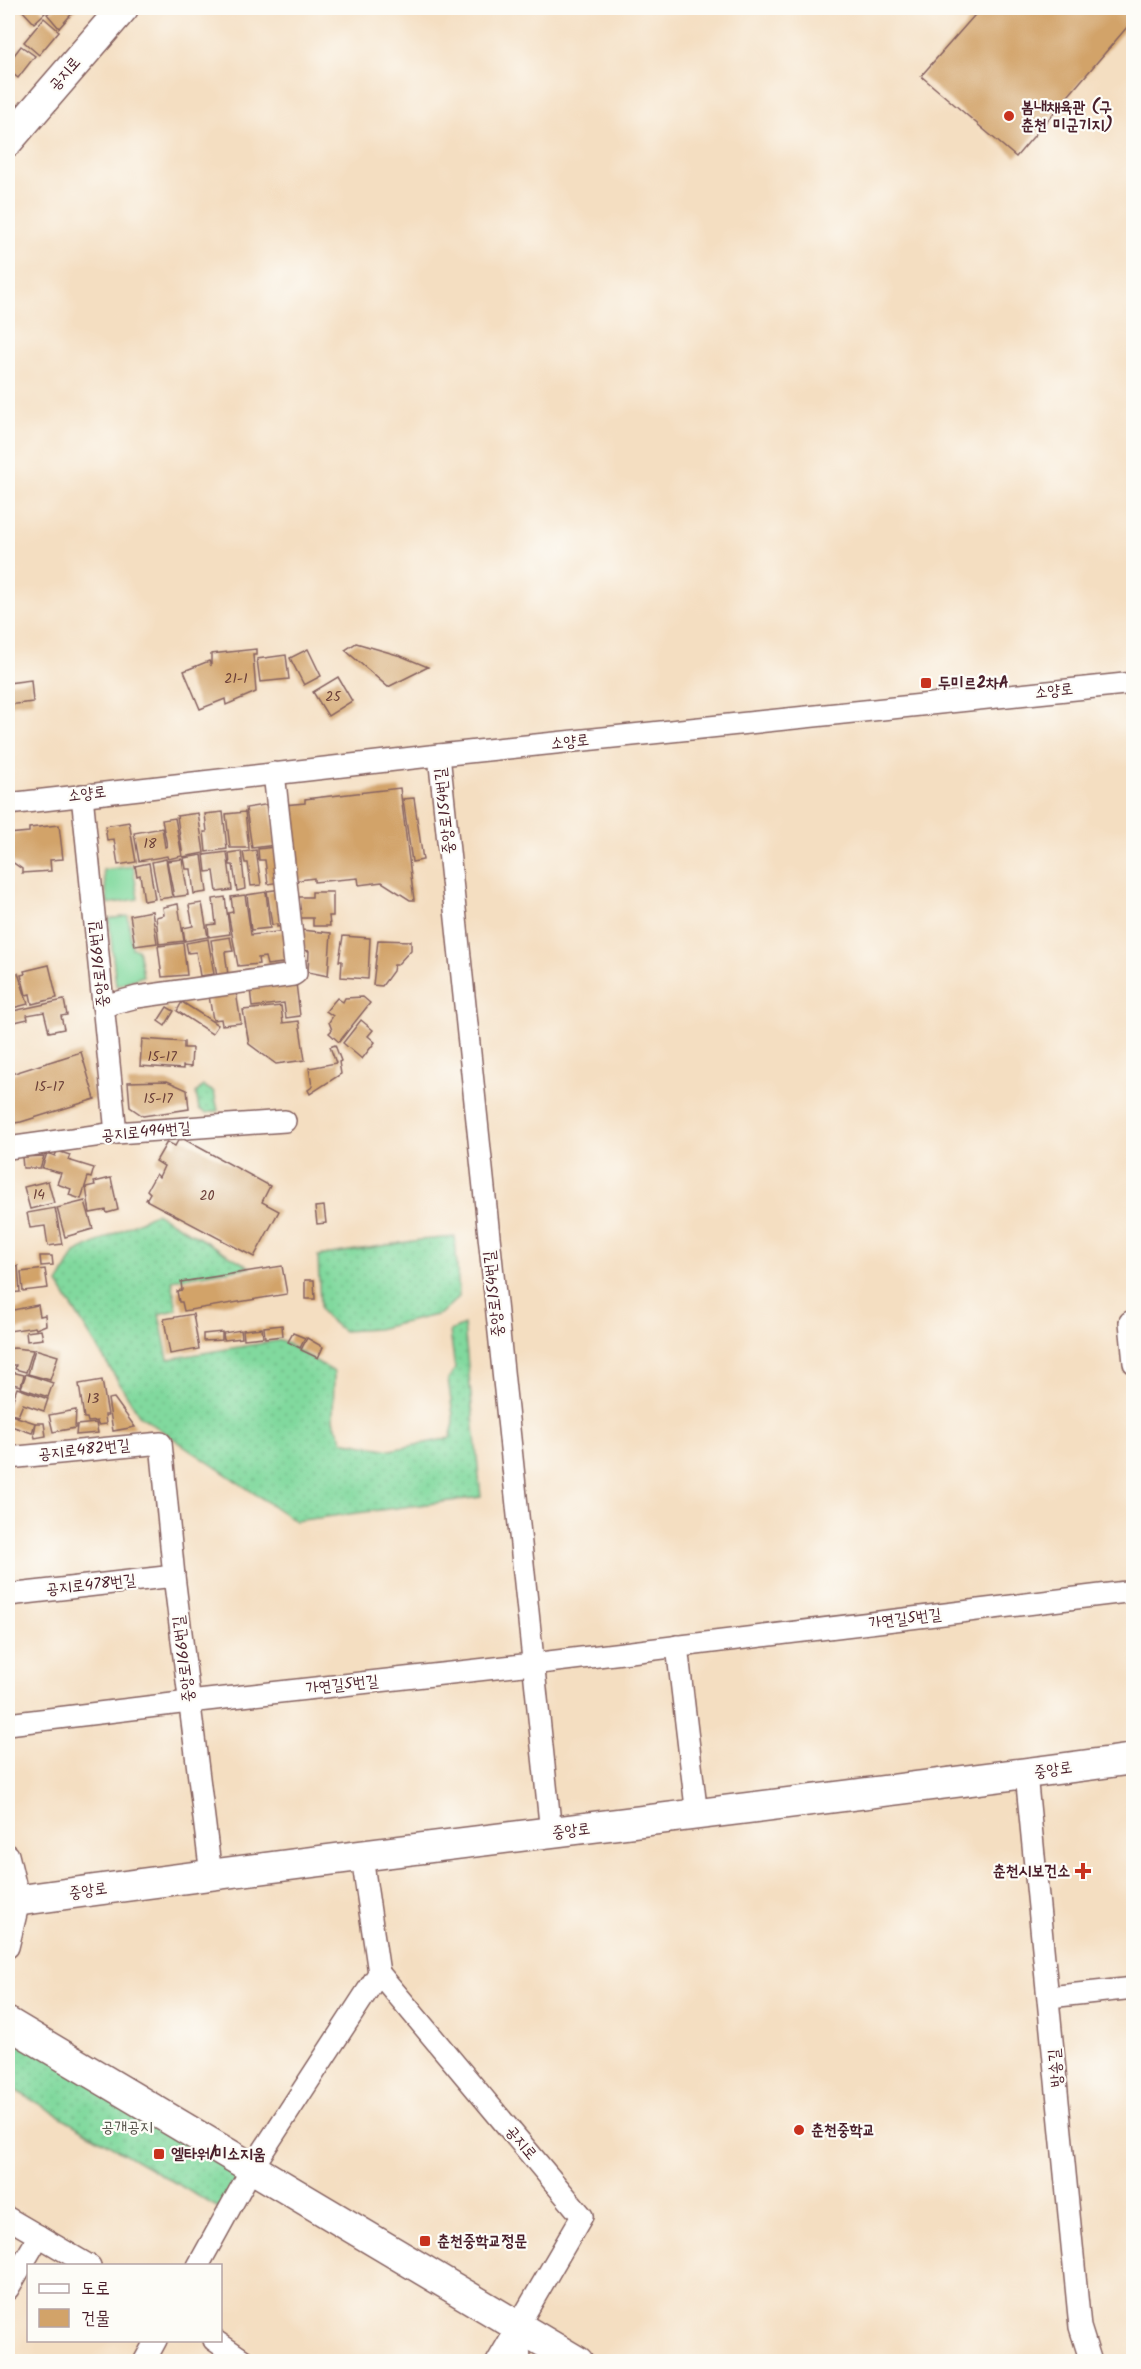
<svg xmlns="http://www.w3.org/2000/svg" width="1141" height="2369" font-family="Kalam,'Poor Story',sans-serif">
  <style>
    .grass { fill: url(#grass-dots); stroke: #667c64; stroke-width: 1.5 }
    .garden { fill: #81d99e; stroke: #667c64; stroke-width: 1.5 }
    .building { fill: #d2a369 }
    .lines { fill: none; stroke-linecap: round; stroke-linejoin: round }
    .street-casing { stroke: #866260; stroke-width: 24 }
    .secondary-casing { stroke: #866260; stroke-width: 33 }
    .street { stroke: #fff; stroke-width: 21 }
    .secondary { stroke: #fff; stroke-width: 30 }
    .poi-dot { fill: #c8321e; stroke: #fdfcf7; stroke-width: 2 }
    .labels { text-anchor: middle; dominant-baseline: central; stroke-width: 4.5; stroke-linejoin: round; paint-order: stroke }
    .number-label { font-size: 14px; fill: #6c403a }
    .street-label { font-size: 16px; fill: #4a1f2b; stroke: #fdfcf7 }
    .poi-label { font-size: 16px; font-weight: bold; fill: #4a1f2b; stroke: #fdfcf7; text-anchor: start }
    .park-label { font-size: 16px; fill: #5a574e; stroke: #fdfcf7 }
  </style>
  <defs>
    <pattern id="grass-dots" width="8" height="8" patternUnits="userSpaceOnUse" patternTransform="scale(1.5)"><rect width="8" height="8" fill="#81d99e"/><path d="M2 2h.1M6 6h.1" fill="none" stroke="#71ba88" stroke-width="1.8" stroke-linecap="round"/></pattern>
  </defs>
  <rect width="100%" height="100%" fill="#fdfcf7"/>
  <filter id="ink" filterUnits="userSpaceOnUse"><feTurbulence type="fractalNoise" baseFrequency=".0167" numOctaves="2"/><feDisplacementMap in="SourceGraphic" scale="12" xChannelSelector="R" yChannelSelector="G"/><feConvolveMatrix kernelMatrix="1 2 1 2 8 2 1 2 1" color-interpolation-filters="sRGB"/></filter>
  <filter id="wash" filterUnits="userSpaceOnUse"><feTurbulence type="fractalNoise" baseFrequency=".008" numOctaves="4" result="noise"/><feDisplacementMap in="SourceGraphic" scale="24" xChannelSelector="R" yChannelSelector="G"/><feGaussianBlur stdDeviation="1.35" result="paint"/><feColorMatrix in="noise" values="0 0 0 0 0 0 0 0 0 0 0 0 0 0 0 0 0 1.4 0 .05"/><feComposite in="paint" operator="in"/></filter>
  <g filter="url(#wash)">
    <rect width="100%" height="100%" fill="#f4dec1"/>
    <!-- grass -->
    <g class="grass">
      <path d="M 203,1086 L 214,1092 L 218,1111 L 206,1113 L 199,1109 L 196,1093 Z"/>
      <path d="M 156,1213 L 250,1267 L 172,1280 L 177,1310 L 159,1314 L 168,1359 L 281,1340 L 334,1372 L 333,1420 L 343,1441 L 391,1450 L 450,1438 L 454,1423 L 448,1379 L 455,1369 L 450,1331 L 464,1325 L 481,1497 L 295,1521 L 139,1415 L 58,1284 L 75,1253 Z"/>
      <path d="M 455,1237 L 459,1297 L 440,1314 L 377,1329 L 343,1331 L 326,1317 L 320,1309 L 318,1256 L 420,1240 Z"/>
      <path d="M 8,2030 L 246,2168 L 222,2210 L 8,2086 Z"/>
    </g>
    <!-- garden -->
    <g class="garden">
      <path d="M 133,866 L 138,899 L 108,904 L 103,870 Z"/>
      <path d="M 128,916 L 132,948 L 138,949 L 143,976 L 116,986 L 109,919 Z"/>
    </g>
    <g id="blocks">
      <!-- building -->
      <g class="building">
        <path d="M 20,8 L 40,8 L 45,13 L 34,23 Z"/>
        <path d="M 56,8 L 77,8 L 59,28 L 47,14 Z"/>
        <path d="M 981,8 L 1134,8 L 1134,19 L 1016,157 L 921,76 Z"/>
        <path d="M 44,18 L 59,31 L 39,55 L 24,42 Z"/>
        <path d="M 21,46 L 35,56 L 18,78 L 8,70 L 8,63 Z"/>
        <path d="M 356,643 L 401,656 L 428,667 L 388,687 L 345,650 Z"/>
        <path d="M 256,649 L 256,655 L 253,655 L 256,692 L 226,705 L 225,699 L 200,709 L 184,671 L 209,661 L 211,666 L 211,654 Z"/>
        <path d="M 308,649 L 321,676 L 304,685 L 290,658 Z"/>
        <path d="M 286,655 L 289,679 L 260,682 L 257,659 Z"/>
        <path d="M 338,677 L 352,701 L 328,716 L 313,692 Z"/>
        <path d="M 31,680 L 33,702 L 8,705 L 8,683 Z"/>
        <path d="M 400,788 L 414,900 L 410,900 L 382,882 L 359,885 L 358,878 L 314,882 L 314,878 L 292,881 L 284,805 L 305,803 L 305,799 Z"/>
        <path d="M 414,798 L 423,860 L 412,862 L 403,799 Z"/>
        <path d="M 270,804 L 276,845 L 252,848 L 246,808 Z"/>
        <path d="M 223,812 L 227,849 L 206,852 L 204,832 L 207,832 L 205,814 Z"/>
        <path d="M 245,812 L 249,848 L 230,848 L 226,814 Z"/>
        <path d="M 198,813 L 204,853 L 183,857 L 177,816 Z"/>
        <path d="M 175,818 L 182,856 L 168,859 L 167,856 L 139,861 L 134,833 L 162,828 L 165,847 L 167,846 L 162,820 Z"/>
        <path d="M 129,822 L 136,862 L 118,865 L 114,839 L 107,840 L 105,826 Z"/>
        <path d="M 59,825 L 63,859 L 50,860 L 51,871 L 22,873 L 22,869 L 8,859 L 8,834 L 29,832 L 29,828 Z"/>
        <path d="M 275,847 L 280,882 L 268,884 L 265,860 L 259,860 L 258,849 Z"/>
        <path d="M 256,850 L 261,885 L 251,886 L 248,863 L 245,863 L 243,852 Z"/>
        <path d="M 241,851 L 245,889 L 237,891 L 233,865 L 230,865 L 229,853 Z"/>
        <path d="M 227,852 L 232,890 L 217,892 L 214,871 L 206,872 L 204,855 Z"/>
        <path d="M 202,855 L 207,892 L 194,894 L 191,869 L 186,869 L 184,858 Z"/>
        <path d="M 166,859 L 172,897 L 159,899 L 152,862 Z"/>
        <path d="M 182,859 L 188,895 L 174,897 L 167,861 Z"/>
        <path d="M 149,863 L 155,899 L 144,901 L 140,875 L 137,876 L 135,866 Z"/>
        <path d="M 282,889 L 285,926 L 277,927 L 277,924 L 272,925 L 267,891 Z"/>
        <path d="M 266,892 L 270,928 L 251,930 L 247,895 Z"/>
        <path d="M 312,892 L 333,892 L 333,916 L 329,916 L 330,926 L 313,926 L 313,918 L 299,918 L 299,897 L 312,897 Z"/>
        <path d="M 245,895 L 251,935 L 285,931 L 290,962 L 267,965 L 265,957 L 258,958 L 259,964 L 238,966 L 228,913 L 233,912 L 231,897 Z"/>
        <path d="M 225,897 L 230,934 L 209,937 L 208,925 L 216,924 L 213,899 Z"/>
        <path d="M 202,903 L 208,937 L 185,941 L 183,928 L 193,926 L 189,905 Z"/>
        <path d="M 178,904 L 184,941 L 159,944 L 156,917 L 164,915 L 163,907 Z"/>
        <path d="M 152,911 L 157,943 L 135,946 L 130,915 Z"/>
        <path d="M 301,930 L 331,933 L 328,976 L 308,972 L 309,951 L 303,950 Z"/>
        <path d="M 343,936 L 370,938 L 368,979 L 341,977 L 342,961 L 339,961 Z"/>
        <path d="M 230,937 L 233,951 L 225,952 L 228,975 L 217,977 L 211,940 Z"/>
        <path d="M 208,939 L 214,974 L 200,976 L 196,952 L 188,953 L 186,943 Z"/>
        <path d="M 378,940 L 411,941 L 411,950 L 397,965 L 394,965 L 393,971 L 382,986 L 373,985 Z"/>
        <path d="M 183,943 L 187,975 L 162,977 L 158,946 Z"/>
        <path d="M 49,965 L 57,998 L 32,1004 L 30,994 L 26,995 L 21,975 L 25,974 L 24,971 Z"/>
        <path d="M 18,973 L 28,1004 L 9,1009 L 8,1006 L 8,975 Z"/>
        <path d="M 296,983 L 300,1016 L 286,1018 L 284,1003 L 252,1007 L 250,988 Z"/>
        <path d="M 236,992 L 241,1023 L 222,1025 L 221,1019 L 213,1020 L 209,996 Z"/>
        <path d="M 363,997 L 370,1003 L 339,1042 L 329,1033 L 332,1030 L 329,1022 L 333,1016 L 326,1011 L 337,998 L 343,1002 L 345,998 Z"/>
        <path d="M 64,1000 L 67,1015 L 61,1016 L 64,1029 L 49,1032 L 44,1012 L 27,1015 L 28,1019 L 10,1023 L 8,1012 Z"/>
        <path d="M 182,1002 L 218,1025 L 212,1034 L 177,1011 Z"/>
        <path d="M 281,1006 L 283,1023 L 299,1021 L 305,1060 L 276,1064 L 249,1044 L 243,1010 Z"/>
        <path d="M 167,1007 L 174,1011 L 165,1026 L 158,1021 Z"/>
        <path d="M 361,1020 L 373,1030 L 368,1036 L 375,1042 L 362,1059 L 343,1043 Z"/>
        <path d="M 142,1039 L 184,1042 L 184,1048 L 192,1048 L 191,1067 L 183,1066 L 183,1069 L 140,1066 Z"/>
        <path d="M 335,1045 L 341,1061 L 339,1062 L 341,1074 L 310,1094 L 308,1090 L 312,1087 L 309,1068 L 336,1063 L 330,1047 Z"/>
        <path d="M 81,1052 L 95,1099 L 21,1122 L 8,1124 L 8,1075 Z"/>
        <path d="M 167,1081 L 187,1090 L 189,1109 L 143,1116 L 130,1107 L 128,1082 Z"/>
        <path d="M 180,1137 L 270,1186 L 262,1202 L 279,1211 L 254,1257 L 146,1200 L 150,1193 L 147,1190 L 156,1174 L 159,1177 L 164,1166 L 156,1161 L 167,1142 L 175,1146 Z"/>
        <path d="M 57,1151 L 70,1155 L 68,1160 L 94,1168 L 91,1178 L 88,1177 L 81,1199 L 69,1195 L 71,1189 L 57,1184 L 61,1173 L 42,1168 L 47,1153 L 55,1156 Z"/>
        <path d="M 44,1156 L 40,1168 L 23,1168 L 22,1157 Z"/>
        <path d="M 111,1178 L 118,1210 L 107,1213 L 106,1210 L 90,1213 L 86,1187 L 95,1185 L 94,1182 Z"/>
        <path d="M 48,1181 L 54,1203 L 30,1209 L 24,1187 Z"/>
        <path d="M 85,1201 L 93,1229 L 65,1237 L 57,1208 Z"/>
        <path d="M 324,1206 L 326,1223 L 317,1224 L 315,1207 Z"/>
        <path d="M 55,1208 L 62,1244 L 48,1246 L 45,1226 L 30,1228 L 27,1213 Z"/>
        <path d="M 40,1256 L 52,1256 L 53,1265 L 41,1266 Z"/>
        <path d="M 18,1266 L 20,1292 L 8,1293 L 8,1267 Z"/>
        <path d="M 282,1266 L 287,1294 L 184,1311 L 182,1302 L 179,1302 L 177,1291 L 182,1290 L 181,1282 Z"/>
        <path d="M 45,1269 L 48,1288 L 23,1291 L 21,1272 Z"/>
        <path d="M 305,1280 L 314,1280 L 315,1299 L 305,1299 Z"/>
        <path d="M 38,1305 L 40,1316 L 45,1315 L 46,1325 L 36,1329 L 35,1327 L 9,1331 L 8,1311 Z"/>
        <path d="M 193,1314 L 199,1349 L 170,1354 L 164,1319 Z"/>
        <path d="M 282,1325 L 283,1336 L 265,1338 L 264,1327 Z"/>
        <path d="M 262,1328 L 263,1337 L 244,1339 L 243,1330 Z"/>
        <path d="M 41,1330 L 43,1339 L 27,1341 L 26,1332 Z"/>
        <path d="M 241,1330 L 242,1338 L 224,1340 L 223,1333 Z"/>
        <path d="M 222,1332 L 222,1340 L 203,1341 L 203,1334 Z"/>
        <path d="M 293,1333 L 305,1338 L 300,1348 L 288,1342 Z"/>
        <path d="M 307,1338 L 323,1347 L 318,1358 L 301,1350 Z"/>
        <path d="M 14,1348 L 33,1350 L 26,1372 L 15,1369 L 16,1365 L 8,1365 L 8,1349 Z"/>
        <path d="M 35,1349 L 58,1356 L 50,1380 L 28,1374 Z"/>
        <path d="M 8,1371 L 24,1375 L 21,1386 L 8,1383 Z"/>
        <path d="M 26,1374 L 53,1383 L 48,1397 L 21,1388 Z"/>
        <path d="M 102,1380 L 108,1415 L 105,1415 L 106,1424 L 98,1425 L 97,1421 L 88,1422 L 87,1418 L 84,1418 L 79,1384 Z"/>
        <path d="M 17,1388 L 48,1399 L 44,1411 L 23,1404 L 18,1416 L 8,1413 Z"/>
        <path d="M 114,1398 L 135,1427 L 113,1431 L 108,1399 Z"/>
        <path d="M 76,1410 L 75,1428 L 53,1432 L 49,1415 Z"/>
        <path d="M 11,1415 L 35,1423 L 32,1433 L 8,1425 Z"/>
        <path d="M 36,1423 L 44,1423 L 46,1436 L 35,1438 L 34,1434 Z"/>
        <path d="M 96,1423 L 98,1433 L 76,1435 L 77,1425 Z"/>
      </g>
    </g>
  </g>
  <g filter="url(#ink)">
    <use href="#blocks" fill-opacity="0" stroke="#866260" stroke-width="1.5"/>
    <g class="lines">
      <!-- street casing -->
      <g class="street-casing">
        <g id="street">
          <path d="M 439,755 L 551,1833"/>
          <path d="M 82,795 L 116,1133"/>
          <path d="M 8,804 L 439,755 L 1134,683"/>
          <path d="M 103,1006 L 137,997 L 293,975 L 296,973 L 274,773"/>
          <path d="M 8,1148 L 116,1133 L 285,1121"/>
          <path d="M 1134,1322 L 1130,1322 L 1134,1363"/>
          <path d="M 8,1458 L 161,1443 L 174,1576 L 211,1875"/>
          <path d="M 8,1595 L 174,1576"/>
          <path d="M 677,1646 L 697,1816"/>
          <path d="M 8,1724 L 189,1702 L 532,1664 L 1134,1591"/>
          <path d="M 1026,1774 L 1080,2327 L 1091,2362"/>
          <path d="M 8,1855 L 19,1901 L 8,1947"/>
          <path d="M 379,1973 L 582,2216 L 497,2362"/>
          <path d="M 1049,1997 L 1134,1988"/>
          <path d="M 8,2218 L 90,2266"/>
          <path d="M 198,2266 L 252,2168 L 379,1973 L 362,1857"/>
          <path d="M 8,2289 L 39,2236"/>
          <path d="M 518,2326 L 520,2362"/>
          <path d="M 214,2340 L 246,2362"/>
          <path d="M 144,2362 L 156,2340"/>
        </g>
      </g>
      <!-- secondary casing -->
      <g class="secondary-casing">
        <g id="secondary">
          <path d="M 8,141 L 123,8"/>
          <path d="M 8,1902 C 382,1850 758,1809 1134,1759"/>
          <path d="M 8,2023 L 578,2362"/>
        </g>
      </g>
      <!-- street -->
      <use href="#street" class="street"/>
      <!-- secondary -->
      <use href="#secondary" class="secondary"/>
    </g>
  </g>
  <!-- markers -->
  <g class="poi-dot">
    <circle cx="1009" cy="116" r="6"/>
    <rect x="920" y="677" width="12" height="12" rx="3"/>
    <path d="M1080 1862h6v6h6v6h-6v6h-6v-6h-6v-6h6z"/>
    <circle cx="799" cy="2130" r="6"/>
    <rect x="153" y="2148" width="12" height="12" rx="3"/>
    <rect x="419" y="2235" width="12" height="12" rx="3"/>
  </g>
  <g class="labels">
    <!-- number labels -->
    <g class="number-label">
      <text x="236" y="679">21-1</text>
      <text x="333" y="697">25</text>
      <text x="150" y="844">18</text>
      <text x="162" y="1057">15-17</text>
      <text x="49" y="1087">15-17</text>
      <text x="158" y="1099">15-17</text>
      <text x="39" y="1195">14</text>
      <text x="207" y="1196">20</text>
      <text x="93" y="1399">13</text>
    </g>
    <!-- street labels -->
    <g class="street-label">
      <text transform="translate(65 74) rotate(-49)">공지로</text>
      <text transform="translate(1054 691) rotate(-6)">소양로</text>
      <text transform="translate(570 742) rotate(-6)">소양로</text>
      <text transform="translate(87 794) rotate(-7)">소양로</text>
      <text transform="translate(445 811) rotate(-96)">중앙로154번길</text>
      <text transform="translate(99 964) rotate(-96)">중앙로166번길</text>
      <text transform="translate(146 1132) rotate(-5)">공지로494번길</text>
      <text transform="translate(494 1294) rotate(-96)">중앙로154번길</text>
      <text transform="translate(84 1450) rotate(-6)">공지로482번길</text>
      <text transform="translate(91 1585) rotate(-6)">공지로478번길</text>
      <text transform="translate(905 1619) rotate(-7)">가연길5번길</text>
      <text transform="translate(184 1659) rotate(-97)">중앙로166번길</text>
      <text transform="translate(342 1685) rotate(-6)">가연길5번길</text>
      <text transform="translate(1053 1770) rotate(-8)">중앙로</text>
      <text transform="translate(571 1831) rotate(-7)">중앙로</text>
      <text transform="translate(88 1891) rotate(-8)">중앙로</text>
      <text transform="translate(1056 2068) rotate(-95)">방송길</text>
      <text transform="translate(521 2143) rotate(50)">공지로</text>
    </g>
    <!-- poi labels -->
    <g class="poi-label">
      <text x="1021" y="107">봄내채육관 (구<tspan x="1021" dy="18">춘천 미군기지)</tspan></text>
      <text x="938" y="683">두미르2차A</text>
      <text x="1070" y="1871" text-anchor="end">춘천시보건소</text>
      <text x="811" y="2130">춘천중학교</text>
      <text x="171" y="2154">엘타워/미소지움</text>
      <text x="437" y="2241">춘천중학교정문</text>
    </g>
    <!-- park labels -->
    <g class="park-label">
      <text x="127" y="2127">공개공지</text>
    </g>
  </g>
  <!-- margin -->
  <rect width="1141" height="2369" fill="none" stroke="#fdfcf7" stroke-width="30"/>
  <!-- legend -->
  <rect x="27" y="2264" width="195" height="78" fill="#fdfcf7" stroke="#b5a4a5" stroke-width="1.5"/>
  <rect x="39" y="2284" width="30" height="9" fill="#ffffff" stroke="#b5a4a5" stroke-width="1.5"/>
  <text x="81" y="2294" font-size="18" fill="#4a1f2b">도로</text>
  <rect x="39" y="2309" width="30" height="18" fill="#d2a369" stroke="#b5a4a5" stroke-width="1.5"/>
  <text x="81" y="2324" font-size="18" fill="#4a1f2b">건물</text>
</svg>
